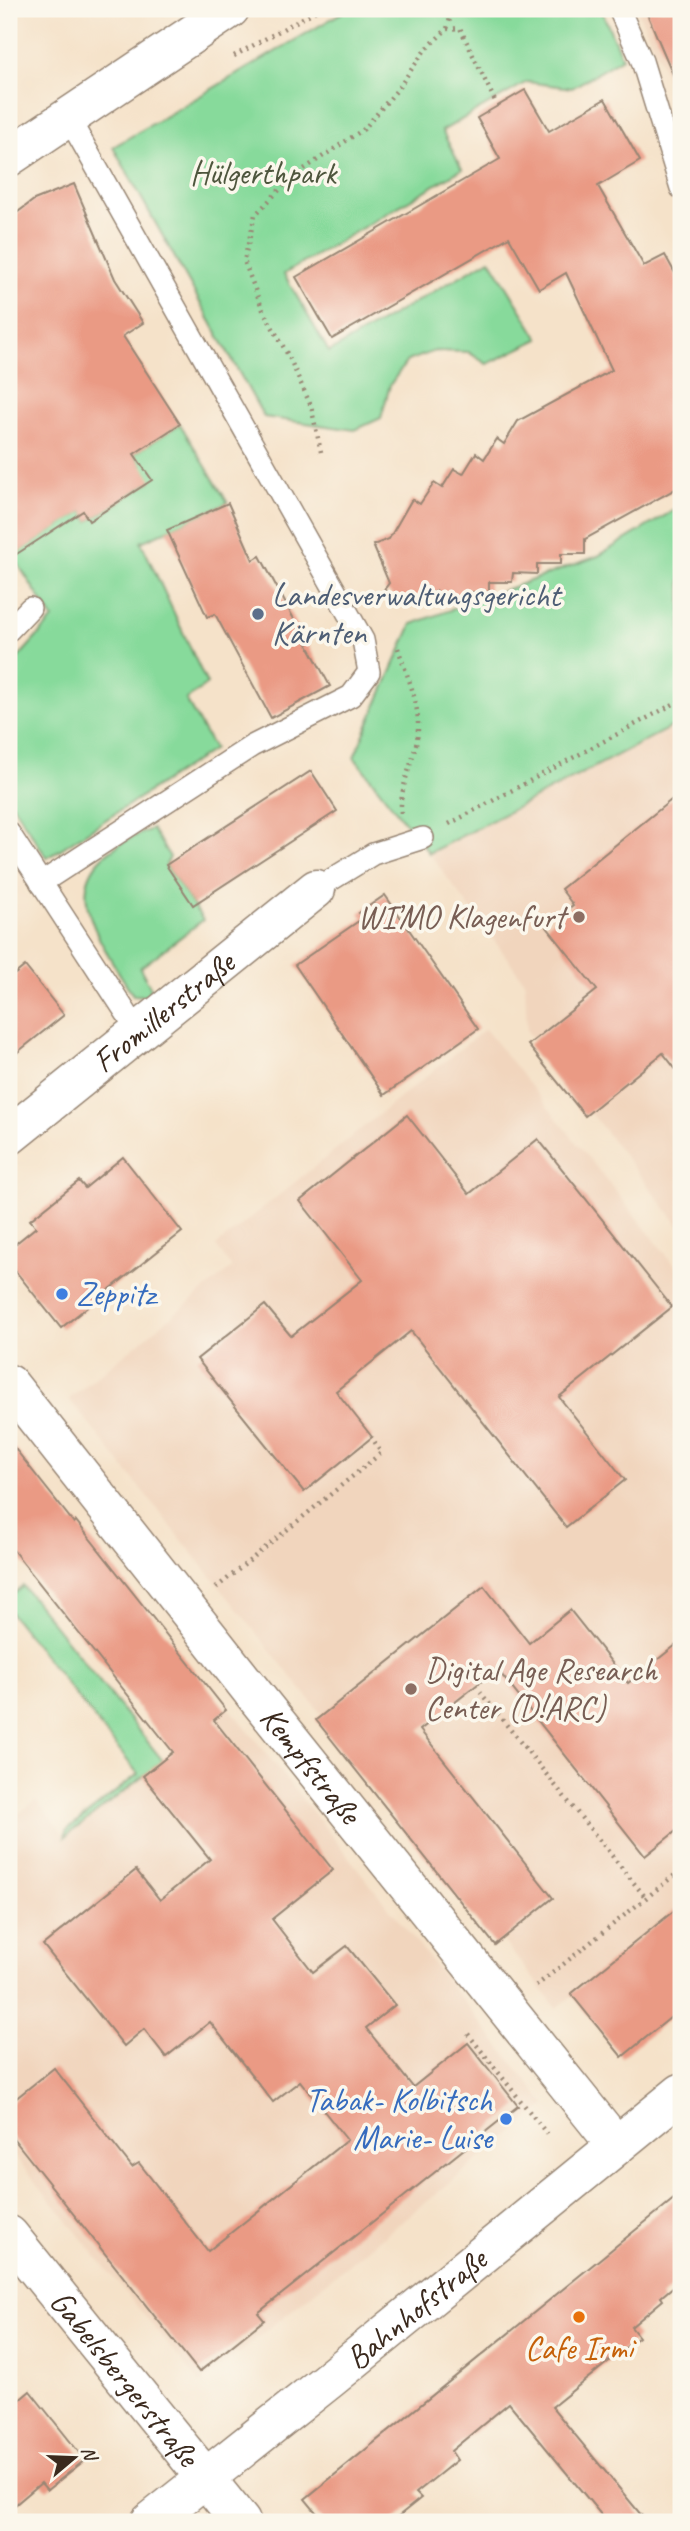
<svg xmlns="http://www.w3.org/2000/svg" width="690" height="2531" font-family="Caveat,sans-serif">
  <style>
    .built { fill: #f1d5bd }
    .green { fill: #87da9b; stroke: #61825c; stroke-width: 2 }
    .building { fill: #ea9a84 }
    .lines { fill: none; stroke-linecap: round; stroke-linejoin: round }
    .service-casing { stroke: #988674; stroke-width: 24 }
    .minor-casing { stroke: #988674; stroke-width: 41 }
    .tertiary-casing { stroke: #988674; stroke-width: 41 }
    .path { stroke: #988674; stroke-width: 4.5; stroke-dasharray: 2 5; stroke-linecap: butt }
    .service { stroke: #fff; stroke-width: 21 }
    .minor { stroke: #fff; stroke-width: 38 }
    .tertiary { stroke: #fff; stroke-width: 38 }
    .service-dot { fill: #5c6f8a; stroke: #fbf7ec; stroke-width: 2.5 }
    .education-dot { fill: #8d6e63; stroke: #fbf7ec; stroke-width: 2.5 }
    .shop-dot { fill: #3f7fe0; stroke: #fbf7ec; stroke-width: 2.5 }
    .food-dot { fill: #e8710a; stroke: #fbf7ec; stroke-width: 2.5 }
    .labels { text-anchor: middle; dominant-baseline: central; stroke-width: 7; stroke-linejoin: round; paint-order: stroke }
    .park-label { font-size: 33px; fill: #4e563d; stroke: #fbf7ec }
    .service-label { font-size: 33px; fill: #4e5e75; stroke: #fbf7ec; text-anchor: start }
    .education-label { font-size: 33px; fill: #785e54; stroke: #fbf7ec; text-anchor: end }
    .street-label { font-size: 33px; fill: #3b2a1e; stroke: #fbf7ec }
    .shop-label { font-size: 33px; fill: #366cbe; stroke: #fbf7ec; text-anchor: start }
    .food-label { font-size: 33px; fill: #c56008; stroke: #fbf7ec }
  </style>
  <rect width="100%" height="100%" fill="#fbf7ec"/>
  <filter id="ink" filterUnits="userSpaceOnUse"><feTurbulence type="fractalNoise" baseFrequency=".0143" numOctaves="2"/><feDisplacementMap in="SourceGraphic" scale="14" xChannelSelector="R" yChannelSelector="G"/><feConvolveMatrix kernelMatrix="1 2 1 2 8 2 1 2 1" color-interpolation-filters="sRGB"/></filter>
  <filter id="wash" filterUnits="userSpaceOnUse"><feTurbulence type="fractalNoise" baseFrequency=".00686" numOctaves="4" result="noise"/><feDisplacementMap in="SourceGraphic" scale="28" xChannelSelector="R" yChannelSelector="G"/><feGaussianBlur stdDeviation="1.57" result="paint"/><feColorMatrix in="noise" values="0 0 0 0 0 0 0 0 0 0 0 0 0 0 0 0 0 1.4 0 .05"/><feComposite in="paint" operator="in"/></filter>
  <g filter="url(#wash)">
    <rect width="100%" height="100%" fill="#f5e2c9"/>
    <!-- built -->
    <g class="built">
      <path d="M 637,9 L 681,9 L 681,125 L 660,60 Z"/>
      <path d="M 681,722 L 681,1228 L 527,1031 L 525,982 L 429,853 Z"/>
      <path d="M 485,1029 L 681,1273 L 681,1908 L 557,2008 L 69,1399 L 232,1268 L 216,1246 Z"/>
      <path d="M 229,1707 L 546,2105 L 200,2384 L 9,2149 L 9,1821 L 36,1800 L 66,1837 Z"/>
    </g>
    <!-- green -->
    <g class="green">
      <path d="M 348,9 L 601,9 L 622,58 L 572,88 L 527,82 L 442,131 L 462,169 L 284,274 L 329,352 L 490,259 L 539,339 L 487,364 L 468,352 L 435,351 L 407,361 L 390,385 L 381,418 L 355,430 L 264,417 L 113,147 Z"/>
      <path d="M 180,424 L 228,503 L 141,542 L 207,684 L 186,700 L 214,749 L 47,858 L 9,799 L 9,668 L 53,619 L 13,556 L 83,511 L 89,521 L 151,481 L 134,454 Z"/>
      <path d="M 681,506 L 681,722 L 429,853 L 354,757 L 412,624 L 598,556 Z"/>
      <path d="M 152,829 L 170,857 L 166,865 L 203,920 L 140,968 L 151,988 L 147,996 L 133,995 C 89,925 47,868 152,829 Z"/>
      <path d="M 23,1586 L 163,1761 L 65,1837 L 66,1831 L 138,1774 L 9,1611 L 9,1598 Z"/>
    </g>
    <g id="blocks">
      <!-- building -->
      <g class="building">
        <path d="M 645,9 L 681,9 L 681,93 Z"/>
        <path d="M 525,90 L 549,131 L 605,99 L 640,161 L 598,186 L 644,266 L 665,255 L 681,284 L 681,486 L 585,539 L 585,554 L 561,554 L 561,564 L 537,564 L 537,574 L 513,573 L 512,582 L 489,582 L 489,592 L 466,592 L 466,601 L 441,601 L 437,591 L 408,603 L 384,590 L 389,583 L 373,545 L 389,539 L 412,499 L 420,504 L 434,483 L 442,488 L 454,469 L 463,474 L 476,453 L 484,459 L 497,439 L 504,444 L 518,421 L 612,370 L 566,273 L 539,289 L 509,237 L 332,339 L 296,277 L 500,159 L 477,118 Z"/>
        <path d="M 74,184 L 115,279 L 143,323 L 123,336 L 180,424 L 134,454 L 152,480 L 89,521 L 83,511 L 9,559 L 9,224 L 14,215 L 34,200 Z"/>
        <path d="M 228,503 L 253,560 L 260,556 L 330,686 L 271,718 L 215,614 L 207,617 L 167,530 Z"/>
        <path d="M 311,771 L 337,811 L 193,905 L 166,865 Z"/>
        <path d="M 681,792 L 681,1076 L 663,1053 L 585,1116 L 528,1045 L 597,990 L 546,926 L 573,905 L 561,889 Z"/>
        <path d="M 385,895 L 478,1029 L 384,1095 L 295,965 L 363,918 L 359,913 Z"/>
        <path d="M 25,966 L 64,1015 L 9,1059 L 9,979 Z"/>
        <path d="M 407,1115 L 469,1194 L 538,1139 L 672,1307 L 559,1397 L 625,1480 L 566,1527 L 411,1331 L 336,1391 L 372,1437 L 304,1492 L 197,1359 L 265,1305 L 291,1336 L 362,1280 L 300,1201 Z"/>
        <path d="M 123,1157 L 182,1232 L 61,1328 L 9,1263 L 9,1249 L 36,1227 L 30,1220 L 79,1181 L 85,1188 Z"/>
        <path d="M 9,1441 L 74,1523 L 76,1521 L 226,1710 L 214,1720 L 333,1870 L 272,1919 L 313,1972 L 347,1946 L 395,2005 L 366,2028 L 413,2087 L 468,2043 L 518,2106 L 258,2313 L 264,2320 L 199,2372 L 9,2133 L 9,2104 L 54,2068 L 132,2167 L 139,2163 L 208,2251 L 347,2140 L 300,2081 L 273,2102 L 210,2022 L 166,2057 L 144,2029 L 124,2046 L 43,1945 L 136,1870 L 160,1900 L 210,1859 L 143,1776 L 173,1752 L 9,1545 Z"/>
        <path d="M 484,1586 L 529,1643 L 570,1610 L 628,1683 L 681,1641 L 681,1827 L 645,1856 L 497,1669 L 420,1730 L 553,1898 L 495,1945 L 316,1720 Z"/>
        <path d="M 681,1905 L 681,2009 L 622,2057 L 571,1994 Z"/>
        <path d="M 681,2193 L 681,2280 L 661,2297 L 663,2300 L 631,2327 L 639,2337 L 552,2407 L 647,2522 L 607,2522 L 509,2403 L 451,2451 L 457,2460 L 416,2493 L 421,2498 L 391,2522 L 324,2522 L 305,2499 Z"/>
        <path d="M 30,2391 L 85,2460 L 47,2490 L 41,2483 L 9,2510 L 9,2409 Z"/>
      </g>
    </g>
  </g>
  <g filter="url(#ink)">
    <use href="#blocks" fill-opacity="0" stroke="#988674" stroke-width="2"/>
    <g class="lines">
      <!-- service casing -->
      <g class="service-casing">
        <g id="service">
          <path d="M 619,9 L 642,61 L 681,188"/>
          <path d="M 9,630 L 30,608"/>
          <path d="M 9,833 L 138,1031"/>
          <path d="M 41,883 L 252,746 L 351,696 L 369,672 L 363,640 L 68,117"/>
          <path d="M 316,889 L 373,854 L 423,838"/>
        </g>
      </g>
      <!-- minor casing -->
      <g class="minor-casing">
        <g id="minor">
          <path id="s1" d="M 9,1136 L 316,889"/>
          <path id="s2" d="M 9,1384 L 257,1698 L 616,2145"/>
        </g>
      </g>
      <!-- tertiary casing -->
      <g class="tertiary-casing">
        <g id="tertiary">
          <path d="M 9,157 L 230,9"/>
          <path id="s3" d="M 9,2235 L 241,2522"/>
          <path id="s4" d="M 150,2522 L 330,2379 L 681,2093"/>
        </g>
      </g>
      <!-- path -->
      <g class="path">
        <path d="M 447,29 L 460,28 L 495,101"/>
        <path d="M 234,56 L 319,9"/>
        <path d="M 321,452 L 311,406 L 289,357 L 263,310 L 244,261 L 255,215 L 292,177 L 364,129 L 397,90 L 425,50 L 447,29 L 451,15 L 450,9"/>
        <path d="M 398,648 C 406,674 419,700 418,728 C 418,756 399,782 401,814"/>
        <path d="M 449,824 L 681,700"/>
        <path d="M 216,1588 L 381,1453 L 372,1437"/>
        <path d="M 480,1692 L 646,1898"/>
        <path d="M 536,1986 L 681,1870"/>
        <path d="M 468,2034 L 547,2134"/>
      </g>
      <!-- service -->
      <use href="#service" class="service"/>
      <!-- minor -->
      <use href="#minor" class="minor"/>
      <!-- tertiary -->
      <use href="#tertiary" class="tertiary"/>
    </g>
  </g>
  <!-- markers -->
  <circle class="service-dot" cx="258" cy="614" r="7"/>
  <g class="education-dot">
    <circle cx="579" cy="917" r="7"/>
    <circle cx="411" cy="1689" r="7"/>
  </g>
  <g class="shop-dot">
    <circle cx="62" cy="1294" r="7"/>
    <circle cx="506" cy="2119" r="7"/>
  </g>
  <circle class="food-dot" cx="579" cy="2317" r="7"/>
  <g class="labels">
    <!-- park labels -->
    <g class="park-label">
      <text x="263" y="173">Hülgerthpark</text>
    </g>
    <!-- service labels -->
    <g class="service-label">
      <text x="272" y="595">Landesverwaltungsgericht<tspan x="272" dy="38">Kärnten</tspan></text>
    </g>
    <!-- education labels -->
    <g class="education-label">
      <text x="565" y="917">WI’MO Klagenfurt</text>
      <text x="425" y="1670" text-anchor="start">Digital Age Research<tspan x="425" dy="38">Center (D!ARC)</tspan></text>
    </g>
    <!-- street labels -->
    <g class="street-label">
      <text stroke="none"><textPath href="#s1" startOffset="198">Fromillerstraße</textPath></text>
      <text stroke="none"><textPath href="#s2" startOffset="486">Kempfstraße</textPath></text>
      <text stroke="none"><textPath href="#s4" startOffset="341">Bahnhofstraße</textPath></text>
      <text stroke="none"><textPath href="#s3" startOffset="184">Gabelsbergerstraße</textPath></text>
    </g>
    <!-- shop labels -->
    <g class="shop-label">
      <text x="76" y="1294">Zeppitz</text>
      <text x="492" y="2100" text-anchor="end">Tabak- Kolbitsch<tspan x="492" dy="38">Marie- Luise</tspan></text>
    </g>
    <!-- food labels -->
    <g class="food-label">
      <text x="579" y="2348">Cafe Irmi</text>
    </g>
  </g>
  <!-- margin -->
  <rect width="690" height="2531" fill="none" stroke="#fbf7ec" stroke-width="35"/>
  <!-- north arrow -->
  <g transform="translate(74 2458) rotate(71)" stroke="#fbf7ec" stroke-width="5" paint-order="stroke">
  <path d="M0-5L12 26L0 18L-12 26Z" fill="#3b2a1e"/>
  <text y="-10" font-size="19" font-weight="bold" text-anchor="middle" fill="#3b2a1e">N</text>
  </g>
</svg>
